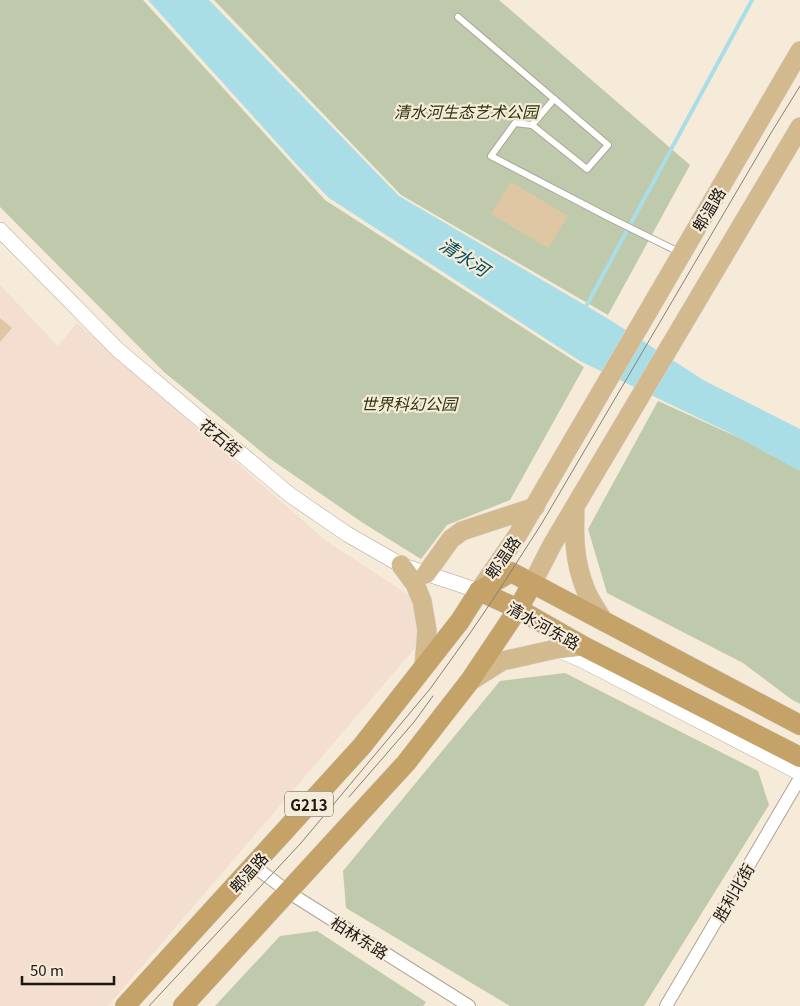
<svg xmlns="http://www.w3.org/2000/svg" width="800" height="1006" font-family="Georgia,'Noto Sans SC',serif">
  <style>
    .commercial { fill: #f3ded0 }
    .green { fill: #bfcaac }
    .water { fill: #aadee7 }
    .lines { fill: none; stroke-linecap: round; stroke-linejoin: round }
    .stream { stroke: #aadee7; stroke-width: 4 }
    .building { fill: #e0c7a4 }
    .service-casing { stroke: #afa394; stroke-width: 8 }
    .minor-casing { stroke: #afa394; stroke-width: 14 }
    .tertiary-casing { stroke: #afa394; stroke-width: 16 }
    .primary-casing { stroke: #d6d5d4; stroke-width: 20 }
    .trunk-casing { stroke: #d6d5d4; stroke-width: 21 }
    .service { stroke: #fff; stroke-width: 6 }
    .minor { stroke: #fff; stroke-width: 12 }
    .tertiary { stroke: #fff; stroke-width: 15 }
    .primary { stroke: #d3b98e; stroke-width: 19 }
    .trunk { stroke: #c4a268; stroke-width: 20 }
    .tram { stroke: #888074; stroke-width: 1 }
    .labels { text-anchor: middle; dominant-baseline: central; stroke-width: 4.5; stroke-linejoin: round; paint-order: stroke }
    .shield { fill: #f6ead9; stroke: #5d564d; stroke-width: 1 }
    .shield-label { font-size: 15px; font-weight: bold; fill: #1b1711 }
    .park-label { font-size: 16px; font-style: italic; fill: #2b380b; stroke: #f6ead9 }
    .street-label { font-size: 16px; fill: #1b1711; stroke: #f6ead9 }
    .water-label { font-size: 18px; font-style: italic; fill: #004f59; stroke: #f6ead9 }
  </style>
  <rect width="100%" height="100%" fill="#f6ead9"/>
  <!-- commercial -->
  <path class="commercial" d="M 0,285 L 58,346 L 77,323 L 325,540 L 410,596 L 420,642 L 108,1006 L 0,1006 Z"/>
  <!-- green -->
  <g class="green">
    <path d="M 0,0 L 143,0 L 325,200 L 584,367 L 510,500 L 447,525 L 421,559 L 363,523 L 269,458 L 164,372 L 0,207 Z"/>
    <path d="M 214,0 L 499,0 L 690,165 L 608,315 L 401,195 Z"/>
    <path d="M 658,401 L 744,440 L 800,470 L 800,704 L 791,699 L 743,663 L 607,593 L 588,529 Z"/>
    <path d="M 565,673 L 758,771 L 769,805 L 644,1006 L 510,1006 L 346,908 L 343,871 L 500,681 Z"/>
    <path d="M 317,931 L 426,1002 L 423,1006 L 215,1006 L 280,936 Z"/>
  </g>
  <!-- water -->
  <path class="water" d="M 148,0 L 209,0 L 399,196 L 607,318 L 705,381 L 800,429 L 800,471 L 728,432 L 580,361 L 329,198 L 298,166 Z"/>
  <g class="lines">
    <!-- stream -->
    <path class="stream" d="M 584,310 L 752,0"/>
  </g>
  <!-- building -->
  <g class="building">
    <path d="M 511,182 L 568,216 L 548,248 L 491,214 Z"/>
    <path d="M 0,318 L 12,328 L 0,342 Z"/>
  </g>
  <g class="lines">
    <!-- service casing -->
    <g class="service-casing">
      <g id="service">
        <path d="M 458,17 L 608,145 L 587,169 L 532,125 L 515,123 L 491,156 L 610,218 L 681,253"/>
        <path d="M 532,125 L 554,99"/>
      </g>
    </g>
    <!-- minor casing -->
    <g class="minor-casing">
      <g id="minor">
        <path d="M 253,866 L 274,881 L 288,892 L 469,1006"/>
        <path d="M 666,1006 L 800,778"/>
      </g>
    </g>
    <!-- tertiary casing -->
    <g class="tertiary-casing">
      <g id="tertiary">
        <path d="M 0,230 L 118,350 L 290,495 L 347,534 L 401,565 L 479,591"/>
        <path d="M 556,649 L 582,660 L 800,773"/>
      </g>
    </g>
    <!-- primary casing -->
    <g class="primary-casing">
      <g id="primary">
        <path d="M 575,507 C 574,536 574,561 585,588 C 589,600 598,611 604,622"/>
        <path d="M 401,565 L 415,584 L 422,601 L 427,630 L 424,666"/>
        <path d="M 426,574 L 451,539 L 462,531 L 535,507"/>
        <path d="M 532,584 L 552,545 L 800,127"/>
        <path d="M 479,591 L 517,536 L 800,51"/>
        <path d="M 469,682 L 502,661 L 556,649 L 583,646"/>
      </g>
    </g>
    <!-- trunk casing -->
    <g class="trunk-casing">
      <g id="trunk">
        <path d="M 479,591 L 518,609 L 583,646 L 800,757"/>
        <path d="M 125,1006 L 362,746 L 460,621 L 479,591 L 511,572 L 800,725"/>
        <path d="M 183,1006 L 406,763 L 469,682 L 518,609 L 532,584"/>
      </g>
    </g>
    <!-- service -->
    <use href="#service" class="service"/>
    <!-- minor -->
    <use href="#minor" class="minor"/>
    <!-- tertiary -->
    <use href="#tertiary" class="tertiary"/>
    <!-- primary -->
    <use href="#primary" class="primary"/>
    <!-- trunk -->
    <use href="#trunk" class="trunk"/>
    <!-- tram -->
    <g class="tram">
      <path d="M 349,797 L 414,722 L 433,696"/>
      <path d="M 149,1006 L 301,843 L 430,689 L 468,636 L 494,598 L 542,523 L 771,133 L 800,86"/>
    </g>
  </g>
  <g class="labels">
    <!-- shield labels -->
    <rect class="shield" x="285" y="791.5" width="48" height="25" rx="4"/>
    <g class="shield-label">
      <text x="309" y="804">G213</text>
    </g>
    <!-- park labels -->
    <g class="park-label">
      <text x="466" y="111">清水河生态艺术公园</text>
      <text x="409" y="403">世界科幻公园</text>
    </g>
    <!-- street labels -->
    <g class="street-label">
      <text transform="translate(708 209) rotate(-59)">郫温路</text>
      <text transform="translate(221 437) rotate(40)">花石街</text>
      <text transform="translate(502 557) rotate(-55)">郫温路</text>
      <text transform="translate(544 625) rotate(29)">清水河东路</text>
      <text transform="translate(248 872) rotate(-48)">郫温路</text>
      <text transform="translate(733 892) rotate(-60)">胜利北街</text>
      <text transform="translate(360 937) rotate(32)">柏林东路</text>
    </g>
    <!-- water labels -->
    <g class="water-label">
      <text transform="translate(465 256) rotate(33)">清水河</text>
    </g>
  </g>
  <!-- scale -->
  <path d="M22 976v8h92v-8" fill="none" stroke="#1b1711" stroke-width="2.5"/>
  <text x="30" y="976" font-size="15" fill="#1b1711" stroke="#f6ead9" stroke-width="4" paint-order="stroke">50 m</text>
</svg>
